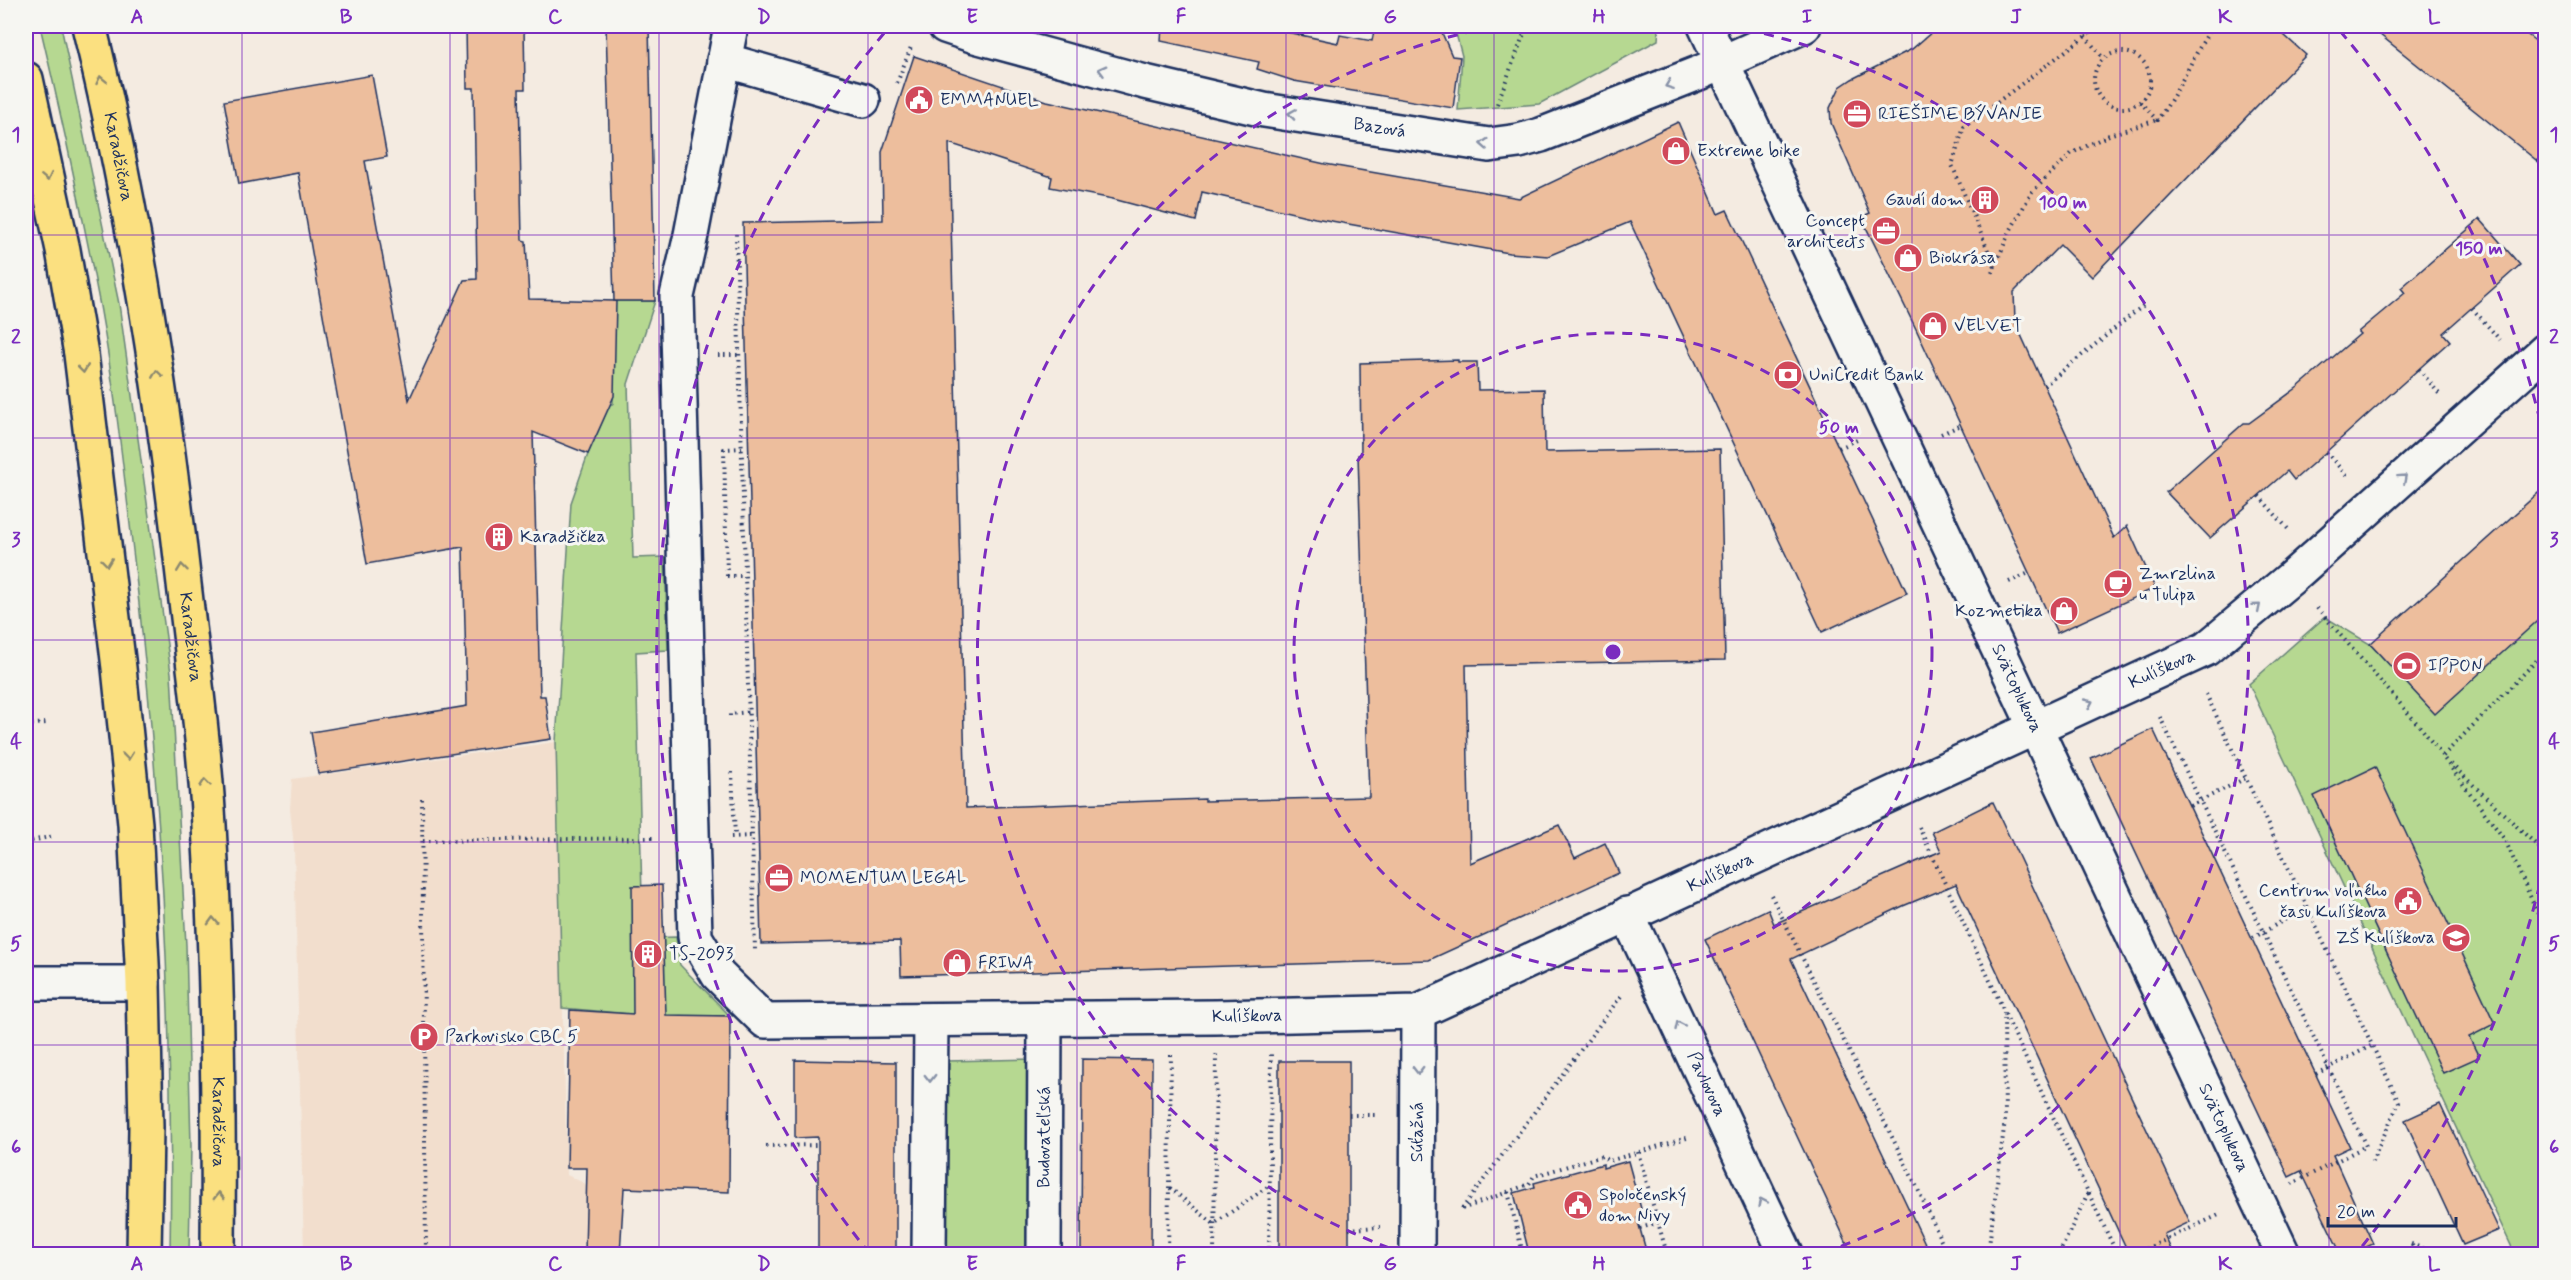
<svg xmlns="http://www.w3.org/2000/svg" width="2571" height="1280" font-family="Mynerve,sans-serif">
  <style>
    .built { fill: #f2decd }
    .green { fill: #b6d891; stroke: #688478; stroke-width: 1.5 }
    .building { fill: #edbe9d; stroke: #1b2f5e; stroke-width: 1.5 }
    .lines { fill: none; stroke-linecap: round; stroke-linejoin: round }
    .minor-casing { stroke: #1b2f5e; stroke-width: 38 }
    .major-casing { stroke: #1b2f5e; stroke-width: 38 }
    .path { stroke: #1b2f5e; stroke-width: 4; stroke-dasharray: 1.5 4.5; stroke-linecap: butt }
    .minor { stroke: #f6f6f2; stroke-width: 33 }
    .major { stroke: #fbe080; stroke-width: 33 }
    .oneway { stroke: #8892a8 }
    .oneway2 { stroke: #8b886f }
    .grid { fill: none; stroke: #7b2cbf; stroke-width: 1.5; stroke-opacity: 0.55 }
    .ring { fill: none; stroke: #7b2cbf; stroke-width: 3; stroke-dasharray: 10 8 }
    .labels { text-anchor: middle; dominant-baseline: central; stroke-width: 6; stroke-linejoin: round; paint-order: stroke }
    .poi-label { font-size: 18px; fill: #1b2f5e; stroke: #f6f6f2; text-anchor: start }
    .street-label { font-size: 18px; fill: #1b2f5e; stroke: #f6f6f2 }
    .centre { fill: #7b2cbf; stroke: #f6f6f2; stroke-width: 3 }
    .ring-label { font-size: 18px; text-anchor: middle; font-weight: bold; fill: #7b2cbf; stroke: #f6f6f2; stroke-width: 6; stroke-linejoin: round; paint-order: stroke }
    .neatline { fill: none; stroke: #7b2cbf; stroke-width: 2 }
    .grid-label { font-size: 20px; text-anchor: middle; font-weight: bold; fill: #7b2cbf }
  </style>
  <rect width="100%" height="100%" fill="#f4ebe1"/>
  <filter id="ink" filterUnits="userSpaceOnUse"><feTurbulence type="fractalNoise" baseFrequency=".0167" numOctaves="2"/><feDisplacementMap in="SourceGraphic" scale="12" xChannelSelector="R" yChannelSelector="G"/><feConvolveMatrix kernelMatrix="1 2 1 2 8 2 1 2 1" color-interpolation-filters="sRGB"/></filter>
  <g filter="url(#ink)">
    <!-- built -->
    <path class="built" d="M 556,742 L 567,1175 L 588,1185 L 585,1254 L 304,1254 L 294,847 L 290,809 L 292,779 Z"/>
    <!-- green -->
    <g class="green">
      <path d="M 40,26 L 61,26 L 119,304 L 171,673 L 186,945 L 191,1146 L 189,1254 L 170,1254 C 174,1022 161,790 134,559 C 124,474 115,389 100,306 C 82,212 62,118 40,26 Z"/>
      <path d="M 1454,26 L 1659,26 L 1658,40 L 1539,104 L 1458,110 L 1462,56 Z"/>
      <path d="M 614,301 L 655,301 L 628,384 L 633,558 L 665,557 L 668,650 L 636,652 L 643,938 L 676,937 L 680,965 L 730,1016 L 654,1016 L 562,1008 L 556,742 L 571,503 L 588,454 L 610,404 L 613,404 Z"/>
      <path d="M 2545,613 L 2545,1254 L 2515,1254 L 2249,684 L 2325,617 L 2370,644 L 2435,713 Z"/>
      <path d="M 1035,1059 L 1033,1254 L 945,1254 L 947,1061 Z"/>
    </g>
    <!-- building -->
    <g class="building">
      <path d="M 466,26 L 524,26 L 525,89 L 519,89 L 522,240 L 526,241 L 529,299 L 616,301 L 614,396 L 588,454 L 533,432 L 540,696 L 545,696 L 551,739 L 318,774 L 311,732 L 467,706 L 463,547 L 367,564 L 298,173 L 239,184 L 224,101 L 372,75 L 387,157 L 365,161 L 409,400 L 464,280 L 477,279 L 474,88 L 467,88 Z"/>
      <path d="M 606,26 L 649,26 L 655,301 L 614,301 Z"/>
      <path d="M 1162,26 L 1259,26 L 1338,43 L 1340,35 L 1372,41 L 1375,26 L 1439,26 L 1452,56 L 1460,57 L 1453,108 L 1294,81 L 1257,69 L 1259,62 L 1161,41 Z"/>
      <path d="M 1939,26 L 2274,26 L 2306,55 L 2092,277 L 2060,245 L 2014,292 L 2015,322 L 2114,538 L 2127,526 L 2155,588 L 2057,633 L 1916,329 L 1861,217 L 1870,213 L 1831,123 L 1830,108 L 1840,87 L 1852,79 L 1912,49 Z"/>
      <path d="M 2369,26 L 2516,26 L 2546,49 L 2546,168 Z"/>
      <path d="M 914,56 L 1047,101 L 1325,164 L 1519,198 L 1678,122 L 1718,214 L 1727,210 L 1907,593 L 1822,632 L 1630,222 L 1548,256 L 1509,253 L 1315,218 L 1202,192 L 1196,221 L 1113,199 L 1050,187 L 1052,177 L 949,143 L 966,808 L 1205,799 L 1205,801 L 1369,797 L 1358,455 L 1361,455 L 1360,363 L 1458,360 L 1458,362 L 1477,362 L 1478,390 L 1544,389 L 1545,452 L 1720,449 L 1725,660 L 1466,665 L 1470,863 L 1559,825 L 1575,858 L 1605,843 L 1619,873 L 1429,960 L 901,976 L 900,941 L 761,944 L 743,223 L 883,220 L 882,152 Z"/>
      <path d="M 2480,219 L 2520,265 L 2443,333 L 2450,341 L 2326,452 L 2294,480 L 2287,471 L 2210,538 L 2166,492 L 2244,423 L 2249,423 L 2298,387 L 2360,334 L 2358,332 L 2405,293 L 2401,288 Z"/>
      <path d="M 2546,486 L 2546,613 L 2435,714 L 2370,644 Z"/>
      <path d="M 2153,729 L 2350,1147 L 2333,1155 L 2373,1244 L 2351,1254 L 2341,1254 L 2301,1171 L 2289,1177 L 2091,758 Z"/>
      <path d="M 2375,767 L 2495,1024 L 2469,1037 L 2479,1057 L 2443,1073 L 2314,796 Z"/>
      <path d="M 1993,802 L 2190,1222 L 2164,1234 L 2173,1254 L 2129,1254 L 1956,884 L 1903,906 L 1791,959 L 1930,1254 L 1852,1254 L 1705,939 L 1768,909 L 1774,924 L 1941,851 L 1932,832 Z"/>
      <path d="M 662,885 L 666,1015 L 730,1016 L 729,1192 L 624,1188 L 620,1254 L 585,1254 L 587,1168 L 567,1168 L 570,1010 L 633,1014 L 632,886 Z"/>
      <path d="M 1082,1059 L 1152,1060 L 1151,1254 L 1081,1254 Z"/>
      <path d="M 795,1060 L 896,1062 L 896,1254 L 818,1254 L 818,1137 L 795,1138 Z"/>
      <rect x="1279" y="1061" width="70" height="193"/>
      <path d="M 2440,1104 L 2499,1230 L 2463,1245 L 2405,1120 Z"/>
      <path d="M 1628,1161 L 1643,1216 L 1637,1218 L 1647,1254 L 1534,1254 L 1532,1248 L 1528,1249 L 1514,1193 L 1535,1187 L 1534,1183 L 1603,1164 L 1603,1168 Z"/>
    </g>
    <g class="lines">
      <!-- minor casing -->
      <g class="minor-casing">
        <g id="minor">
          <path id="s1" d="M 731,26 L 691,235 L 677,296 L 695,937 L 718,975 L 765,1021 L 1216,1017 L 1418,1012 L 2206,649 L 2291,578 L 2546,350"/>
          <path id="s2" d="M 945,26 L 975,36 L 1145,82 L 1264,110 L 1489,145 L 1519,141 L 1541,135 L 1701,72 L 1804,26"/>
          <path id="s3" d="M 1705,26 L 2283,1254"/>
          <path d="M 724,60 L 863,100"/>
          <path id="s4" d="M 1627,914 L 1786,1254"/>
          <path d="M 26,983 L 143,983"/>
          <path d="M 929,1254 L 931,1020"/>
          <path id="s5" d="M 1044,1254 L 1045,1018"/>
          <path id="s6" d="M 1417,1254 L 1418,1012"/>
        </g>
      </g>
      <!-- major casing -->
      <g class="major-casing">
        <g id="major">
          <path id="s7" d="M 89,26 C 134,209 163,396 184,584 C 194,670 206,757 210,844 C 218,980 219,1118 218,1254"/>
          <path d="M 26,79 L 63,250 L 81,354 L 119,668 L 135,824 L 143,983 L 146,1127 L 144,1254"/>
        </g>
      </g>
      <!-- path -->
      <g class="path">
        <path d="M 2085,36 L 2103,58"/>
        <circle cx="2122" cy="80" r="28"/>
        <path d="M 897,83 L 911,47"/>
        <path d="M 2140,102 L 2157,120 C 2180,91 2192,56 2213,26"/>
        <path d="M 1497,104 L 1527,26"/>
        <path d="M 736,234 L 755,950"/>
        <path d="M 1995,267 L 1952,165 L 1964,127 L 2099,26"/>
        <path d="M 1992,273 L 2009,233 L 2032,192 L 2072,153 L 2109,135 L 2157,120"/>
        <path d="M 2472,308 L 2500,340"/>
        <path d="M 718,355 L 738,355"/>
        <path d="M 2419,369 L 2440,395"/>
        <path d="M 2044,386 L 2145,304"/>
        <path d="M 1941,434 L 1961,425"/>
        <path d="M 1839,448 L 1857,440"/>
        <path d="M 2326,452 L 2347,476"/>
        <path d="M 2259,496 L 2288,529"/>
        <path d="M 727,576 L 724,449 L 742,448"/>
        <path d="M 727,576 L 745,576"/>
        <path d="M 2009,582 L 2029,573"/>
        <path d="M 2317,608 L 2422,729 L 2505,840 L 2546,932"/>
        <path d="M 2206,694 L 2399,1102 L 2372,1162"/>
        <path d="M 730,716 L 730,714 L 748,712"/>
        <path d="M 2160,717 L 2366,1146 L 2292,1184"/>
        <path d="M 26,725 L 46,723"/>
        <path d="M 2443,756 L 2546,651"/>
        <path d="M 2451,764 L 2546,854"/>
        <path d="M 732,772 L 735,837"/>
        <path d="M 422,799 L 426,1254"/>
        <path d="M 2190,806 L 2246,778"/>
        <path d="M 1919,827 L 2004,1011 L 2005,1120 L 1988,1254"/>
        <path d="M 731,837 L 751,836"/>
        <path d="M 423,841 L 654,838"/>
        <path d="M 26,842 L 54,836"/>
        <path d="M 1771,895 L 1917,1187 L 1947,1254"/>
        <path d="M 2253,938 L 2307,907"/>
        <path d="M 2005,1014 L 2117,1254"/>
        <path d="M 2316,1074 L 2373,1045"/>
        <path d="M 1349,1115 L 1378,1115"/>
        <path d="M 766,1146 L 818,1145"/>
        <path d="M 1638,1152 L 1667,1254"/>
        <path d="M 1170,1188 L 1214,1224 L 1270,1185"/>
        <path d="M 1508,1192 L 1523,1254"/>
        <path d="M 1462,1209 L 1621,996"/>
        <path d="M 1462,1209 L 1529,1184 L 1534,1176 L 1602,1156 L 1609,1161 L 1690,1137"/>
        <path d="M 1640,1228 L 1658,1223"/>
        <path d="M 1349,1229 L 1380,1227"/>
        <path d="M 2411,1244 L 2439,1254"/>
        <path d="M 2412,1245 L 2416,1254"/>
        <path d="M 1168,1254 L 1171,1055"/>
        <path d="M 1214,1254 L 1216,1054"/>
        <path d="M 1269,1254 L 1271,1054"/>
        <path d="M 2059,1254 L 2088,1193"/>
        <path d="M 2135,1254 L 2221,1214"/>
      </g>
      <!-- minor -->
      <use href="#minor" class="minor"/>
      <!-- major -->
      <use href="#major" class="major"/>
    </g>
    <!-- one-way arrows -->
    <defs><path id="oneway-chevron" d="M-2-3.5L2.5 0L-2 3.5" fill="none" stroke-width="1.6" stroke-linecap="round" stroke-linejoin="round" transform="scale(1.5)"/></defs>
    <g class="oneway">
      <use href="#oneway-chevron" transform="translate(1102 70) rotate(-165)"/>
      <use href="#oneway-chevron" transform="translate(1669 85) rotate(159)"/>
      <use href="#oneway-chevron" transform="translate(1292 114) rotate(-171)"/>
      <use href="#oneway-chevron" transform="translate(1484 144) rotate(-176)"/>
      <use href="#oneway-chevron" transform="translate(2403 478) rotate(-42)"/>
      <use href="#oneway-chevron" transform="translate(2257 607) rotate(-40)"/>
      <use href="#oneway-chevron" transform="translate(2089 703) rotate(-25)"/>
      <use href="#oneway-chevron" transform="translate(1679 1025) rotate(-115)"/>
      <use href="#oneway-chevron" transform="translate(1418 1070) rotate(90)"/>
      <use href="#oneway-chevron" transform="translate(930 1078) rotate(90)"/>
      <use href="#oneway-chevron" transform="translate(1762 1202) rotate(-115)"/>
    </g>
    <g class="oneway2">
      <use href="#oneway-chevron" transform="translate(101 80) rotate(-102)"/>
      <use href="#oneway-chevron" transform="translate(47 177) rotate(78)"/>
      <use href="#oneway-chevron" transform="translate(83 369) rotate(83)"/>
      <use href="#oneway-chevron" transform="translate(157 374) rotate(-98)"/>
      <use href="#oneway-chevron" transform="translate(107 562) rotate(83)"/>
      <use href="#oneway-chevron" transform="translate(182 568) rotate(-97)"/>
      <use href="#oneway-chevron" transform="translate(128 756) rotate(84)"/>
      <use href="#oneway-chevron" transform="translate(205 783) rotate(-96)"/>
      <use href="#oneway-chevron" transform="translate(213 921) rotate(-92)"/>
      <use href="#oneway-chevron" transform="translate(219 1196) rotate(-90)"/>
    </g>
  </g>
  <!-- grid -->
  <path class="grid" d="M 242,26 L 242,1254M 450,26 L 450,1254M 659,26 L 659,1254M 868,26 L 868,1254M 1077,26 L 1077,1254M 1286,26 L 1286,1254M 1494,26 L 1494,1254M 1703,26 L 1703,1254M 1912,26 L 1912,1254M 2120,26 L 2120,1254M 2329,26 L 2329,1254M 26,235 L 2546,235M 26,438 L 2546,438M 26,640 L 2546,640M 26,842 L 2546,842M 26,1045 L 2546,1045"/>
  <!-- distance rings -->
  <g class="ring">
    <circle cx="1613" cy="652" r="319"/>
    <path d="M1406 1254A637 637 0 0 1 1497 26M1729 26A637 637 0 0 1 1820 1254"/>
    <path d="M2544 867A956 956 0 0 1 2356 1254M870 1254A956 956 0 0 1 886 31M2340 31A956 956 0 0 1 2544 437"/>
  </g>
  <!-- icons -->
  <defs>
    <g id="civic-disc" transform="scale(1.5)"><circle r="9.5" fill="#d1495b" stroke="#f6f6f2"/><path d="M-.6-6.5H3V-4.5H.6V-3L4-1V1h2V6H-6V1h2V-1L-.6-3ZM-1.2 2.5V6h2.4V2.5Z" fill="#fff"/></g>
    <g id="office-disc" transform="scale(1.5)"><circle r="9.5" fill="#d1495b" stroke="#f6f6f2"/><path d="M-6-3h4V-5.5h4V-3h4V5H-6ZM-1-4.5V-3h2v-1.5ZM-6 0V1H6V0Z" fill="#fff"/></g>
    <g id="shop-disc" transform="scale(1.5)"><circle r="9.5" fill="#d1495b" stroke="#f6f6f2"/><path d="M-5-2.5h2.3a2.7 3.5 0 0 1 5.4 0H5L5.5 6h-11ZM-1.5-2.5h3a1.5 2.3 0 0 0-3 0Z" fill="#fff"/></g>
    <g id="building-disc" transform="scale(1.5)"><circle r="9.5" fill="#d1495b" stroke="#f6f6f2"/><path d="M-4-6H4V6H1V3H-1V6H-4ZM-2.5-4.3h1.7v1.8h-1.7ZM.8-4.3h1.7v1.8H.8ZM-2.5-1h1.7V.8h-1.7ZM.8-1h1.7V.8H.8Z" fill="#fff"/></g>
    <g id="bank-disc" transform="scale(1.5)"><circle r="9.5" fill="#d1495b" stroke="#f6f6f2"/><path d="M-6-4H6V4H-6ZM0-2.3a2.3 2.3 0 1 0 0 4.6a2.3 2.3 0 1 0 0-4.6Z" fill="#fff"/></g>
    <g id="cafe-disc" transform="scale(1.5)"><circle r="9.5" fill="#d1495b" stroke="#f6f6f2"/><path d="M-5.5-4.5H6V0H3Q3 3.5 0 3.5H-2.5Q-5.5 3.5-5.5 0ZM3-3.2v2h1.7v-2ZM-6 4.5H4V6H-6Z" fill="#fff"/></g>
    <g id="stadium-disc" transform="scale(1.5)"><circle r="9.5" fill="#d1495b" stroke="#f6f6f2"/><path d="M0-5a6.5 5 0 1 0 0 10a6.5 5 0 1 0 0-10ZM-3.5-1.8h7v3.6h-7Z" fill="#fff"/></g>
    <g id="school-disc" transform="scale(1.5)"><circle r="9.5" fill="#d1495b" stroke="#f6f6f2"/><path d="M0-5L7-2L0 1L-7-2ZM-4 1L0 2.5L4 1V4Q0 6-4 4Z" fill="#fff"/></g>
    <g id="parking-disc" transform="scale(1.5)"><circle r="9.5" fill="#d1495b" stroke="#f6f6f2"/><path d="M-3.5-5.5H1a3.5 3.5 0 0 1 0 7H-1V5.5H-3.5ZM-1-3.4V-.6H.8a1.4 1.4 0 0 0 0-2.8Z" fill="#fff"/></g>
  </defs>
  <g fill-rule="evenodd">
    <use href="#civic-disc" x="919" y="100"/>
    <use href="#office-disc" x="1857" y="114"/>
    <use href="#shop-disc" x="1676" y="151"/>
    <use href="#building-disc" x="1985" y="200"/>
    <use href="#office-disc" x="1886" y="231"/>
    <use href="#shop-disc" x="1908" y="258"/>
    <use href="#shop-disc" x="1933" y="326"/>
    <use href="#bank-disc" x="1788" y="375"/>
    <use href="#building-disc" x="499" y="537"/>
    <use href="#cafe-disc" x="2118" y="584"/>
    <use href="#shop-disc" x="2064" y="611"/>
    <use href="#stadium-disc" x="2407" y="666"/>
    <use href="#office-disc" x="779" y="878"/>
    <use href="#civic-disc" x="2408" y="901"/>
    <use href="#school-disc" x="2456" y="938"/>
    <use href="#building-disc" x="648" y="954"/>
    <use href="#shop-disc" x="957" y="963"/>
    <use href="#parking-disc" x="424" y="1037"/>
    <use href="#civic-disc" x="1578" y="1205"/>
  </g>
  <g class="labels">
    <!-- poi labels -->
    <g class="poi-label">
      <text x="940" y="100">EMMANUEL</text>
      <text x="1878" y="114">RIEŠIME BÝVANIE</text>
      <text x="1697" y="151">Extreme bike</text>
      <text x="1964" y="200" text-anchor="end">Gaudí dom</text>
      <text x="1865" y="221" text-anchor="end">Concept<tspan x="1865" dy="21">architects</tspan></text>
      <text x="1929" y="258">Biokrása</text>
      <text x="1954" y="326">VELVET</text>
      <text x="1809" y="375">UniCredit Bank</text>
      <text x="520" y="537">Karadžička</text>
      <text x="2139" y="574">Zmrzlina<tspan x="2139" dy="21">u Tulipa</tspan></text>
      <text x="2043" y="611" text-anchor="end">Kozmetika</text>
      <text x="2428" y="666">IPPON</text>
      <text x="800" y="878">MOMENTUM LEGAL</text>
      <text x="2387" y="891" text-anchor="end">Centrum voľného<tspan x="2387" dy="21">času Kulíškova</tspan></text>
      <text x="2435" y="938" text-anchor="end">ZŠ Kulíškova</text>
      <text x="669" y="954">TS-2093</text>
      <text x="978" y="963">FRIWA</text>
      <text x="445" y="1037">Parkovisko CBC 5</text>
      <text x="1599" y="1195">Spoločenský<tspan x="1599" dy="21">dom Nivy</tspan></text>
    </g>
    <!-- street labels -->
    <g class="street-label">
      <text stroke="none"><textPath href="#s2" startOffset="447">Bazová</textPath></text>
      <text stroke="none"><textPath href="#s7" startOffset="134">Karadžičova</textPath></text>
      <text stroke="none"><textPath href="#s7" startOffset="620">Karadžičova</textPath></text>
      <text stroke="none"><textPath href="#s1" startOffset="2499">Kulíškova</textPath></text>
      <text stroke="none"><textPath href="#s3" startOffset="732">Svätoplukova</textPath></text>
      <text stroke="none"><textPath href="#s1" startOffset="2013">Kulíškova</textPath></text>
      <text stroke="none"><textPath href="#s1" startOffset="1509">Kulíškova</textPath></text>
      <text stroke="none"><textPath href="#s4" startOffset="188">Pavlovova</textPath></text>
      <text stroke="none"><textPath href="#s7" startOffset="1106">Karadžičova</textPath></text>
      <text stroke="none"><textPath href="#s3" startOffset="1218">Svätoplukova</textPath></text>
      <text stroke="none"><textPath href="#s6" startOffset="122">Súťažná</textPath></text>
      <text stroke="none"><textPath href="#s5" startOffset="117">Budovateľská</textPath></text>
    </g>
  </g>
  <circle cx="1613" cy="652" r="9" class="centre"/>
  <g class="ring-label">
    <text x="2063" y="208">100 m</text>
    <text x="2479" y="254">150 m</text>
    <text x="1839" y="433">50 m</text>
  </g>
  <!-- margin -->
  <rect width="2571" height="1280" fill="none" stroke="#f6f6f2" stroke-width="66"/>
  <!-- scale -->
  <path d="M2328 1217v9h128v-9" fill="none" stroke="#1b2f5e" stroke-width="3"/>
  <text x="2337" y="1217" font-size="18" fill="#1b2f5e" stroke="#f6f6f2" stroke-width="4.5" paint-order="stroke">20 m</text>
  <rect x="33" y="33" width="2505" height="1214" class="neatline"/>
  <g class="grid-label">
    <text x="137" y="23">A</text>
    <text x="346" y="23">B</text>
    <text x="555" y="23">C</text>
    <text x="764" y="23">D</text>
    <text x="972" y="23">E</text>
    <text x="1181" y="23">F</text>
    <text x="1390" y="23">G</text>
    <text x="1599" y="23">H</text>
    <text x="1807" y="23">I</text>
    <text x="2016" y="23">J</text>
    <text x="2225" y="23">K</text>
    <text x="2434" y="23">L</text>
    <text x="16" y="141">1</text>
    <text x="2554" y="141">1</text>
    <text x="16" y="343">2</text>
    <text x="2554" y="343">2</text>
    <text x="16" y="546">3</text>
    <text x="2554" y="546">3</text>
    <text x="16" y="748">4</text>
    <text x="2554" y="748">4</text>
    <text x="16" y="950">5</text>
    <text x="2554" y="950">5</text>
    <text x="16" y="1153">6</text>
    <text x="2554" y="1153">6</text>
    <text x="137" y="1270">A</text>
    <text x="346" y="1270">B</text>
    <text x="555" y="1270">C</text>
    <text x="764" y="1270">D</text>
    <text x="972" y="1270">E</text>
    <text x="1181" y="1270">F</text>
    <text x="1390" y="1270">G</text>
    <text x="1599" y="1270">H</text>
    <text x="1807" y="1270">I</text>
    <text x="2016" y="1270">J</text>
    <text x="2225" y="1270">K</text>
    <text x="2434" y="1270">L</text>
  </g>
</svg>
